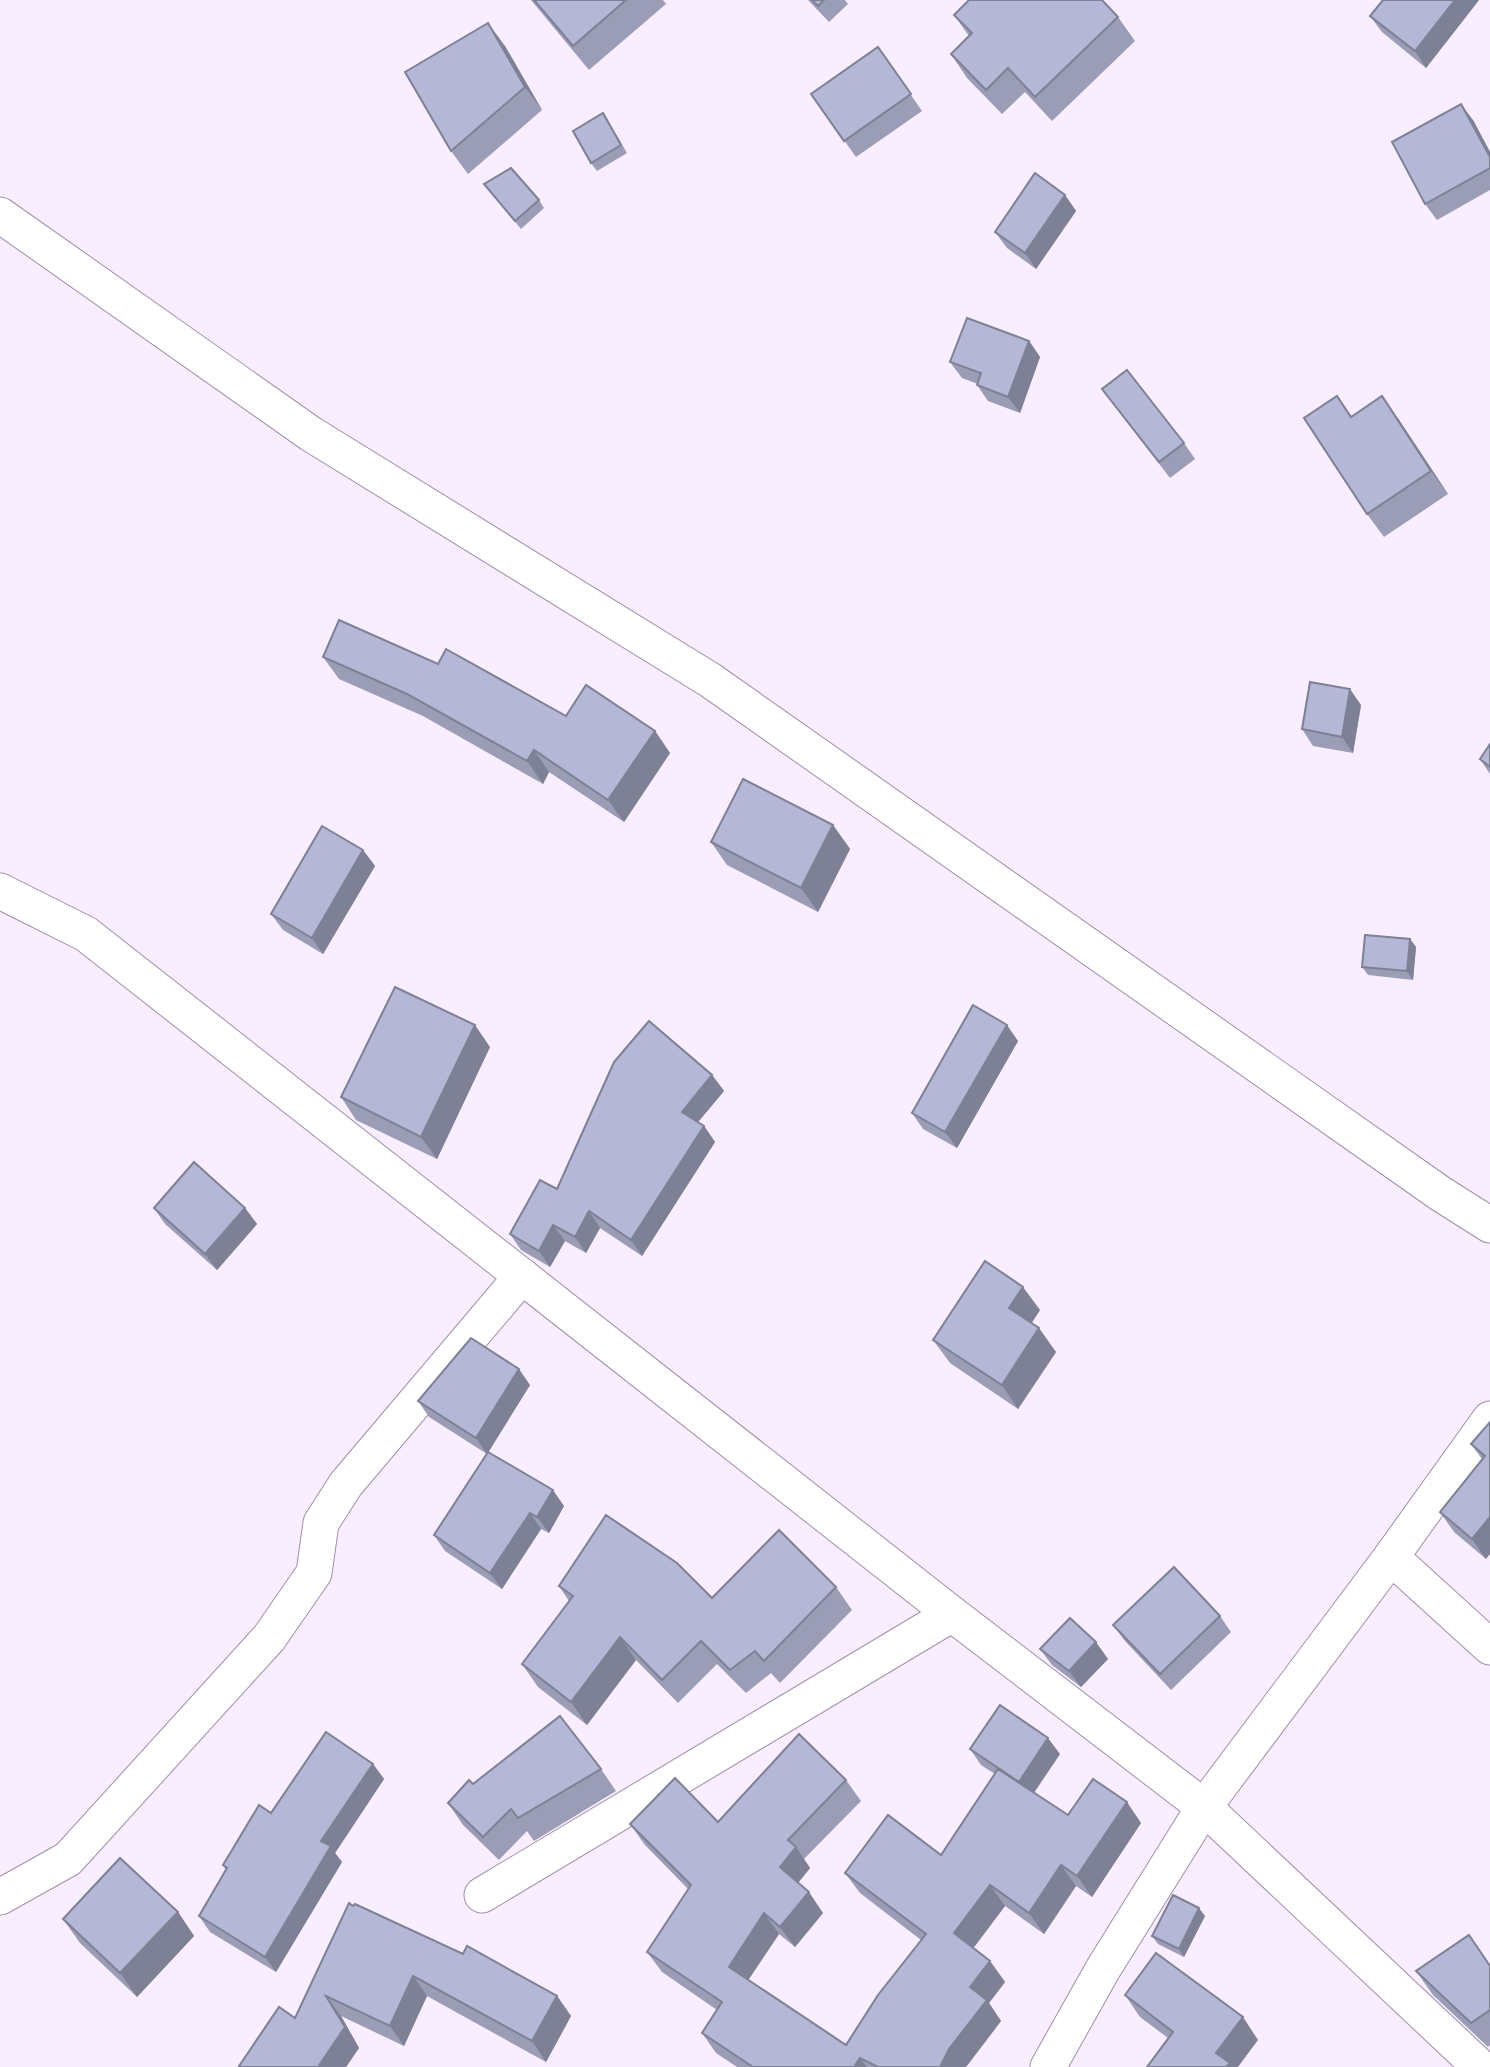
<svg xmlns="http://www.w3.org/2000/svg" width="1490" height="2067" font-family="'Space Grotesk',sans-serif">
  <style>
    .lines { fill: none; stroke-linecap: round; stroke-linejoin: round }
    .minor-casing { stroke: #9f8ea9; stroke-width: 37 }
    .minor { stroke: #fff; stroke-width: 35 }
    .wall { fill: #9b9db7 }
    .shaded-wall { fill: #7e8095 }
    .building { fill: #b4b7d5; stroke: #7e8095; stroke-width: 2 }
  </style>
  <rect width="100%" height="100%" fill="#f9eeff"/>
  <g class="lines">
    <!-- minor casing -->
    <g class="minor-casing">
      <g id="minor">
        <path d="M 0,215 L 311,434 L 710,680 L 1441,1194 L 1490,1225"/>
        <path d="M 0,891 L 86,934 L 952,1614 L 1204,1807 L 1480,2067"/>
        <path d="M 1391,1557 L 1490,1647"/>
        <path d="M 482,1895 L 952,1614"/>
        <path d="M 0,1897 L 68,1859 L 269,1638 L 314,1573 L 321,1523 L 346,1484 L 522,1276"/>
        <path d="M 1048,2067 L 1103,1969 L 1204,1807 L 1391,1557 L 1490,1419"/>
      </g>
    </g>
    <!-- minor -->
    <use href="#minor" class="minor"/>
  </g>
  <!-- wall -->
  <g class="wall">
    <path d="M 531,0 L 663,0 L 666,4 L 589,70 Z"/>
    <path d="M 808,0 L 845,0 L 848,4 L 829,22 Z"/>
    <path d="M 1479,0 L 1426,68 L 1382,32 L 1370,16 Z"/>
    <path d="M 954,15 L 1118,17 L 1135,41 L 1052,121 L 1025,92 L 1002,114 L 967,78 L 951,54 L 969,36 Z"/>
    <path d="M 505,46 L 542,110 L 468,174 L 451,151 Z"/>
    <path d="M 878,47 L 922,111 L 856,157 L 811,94 Z"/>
    <path d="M 1473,120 L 1490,152 L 1490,190 L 1437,220 L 1425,204 Z"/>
    <path d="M 608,121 L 627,153 L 597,171 L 591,163 Z"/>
    <path d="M 484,184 L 539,200 L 544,208 L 521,229 Z"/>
    <path d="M 1065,195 L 1076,211 L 1036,269 L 1007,248 L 995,232 Z"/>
    <path d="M 1029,341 L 1040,357 L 1020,413 L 988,401 L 977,385 L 978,384 L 962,378 L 950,362 Z"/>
    <path d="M 1102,389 L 1184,443 L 1195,459 L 1170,478 Z"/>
    <path d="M 1337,396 L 1351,416 L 1399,420 L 1448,494 L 1384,537 L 1367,514 Z"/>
    <path d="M 323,657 L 438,664 L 566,716 L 655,731 L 670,753 L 624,822 L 549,772 L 543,784 L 423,716 L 339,679 Z"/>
    <path d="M 1361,705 L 1353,753 L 1313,746 L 1302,729 Z"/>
    <path d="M 1490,744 L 1490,774 L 1480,759 Z"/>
    <path d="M 833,825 L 850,849 L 818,912 L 727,865 L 711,842 Z"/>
    <path d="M 363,850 L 375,866 L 323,954 L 283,930 L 271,914 Z"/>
    <path d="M 1410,939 L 1416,947 L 1413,980 L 1368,975 L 1362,967 Z"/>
    <path d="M 1018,1041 L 957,1148 L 923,1129 L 912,1113 Z"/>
    <path d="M 490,1047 L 437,1159 L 356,1120 L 341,1097 Z"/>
    <path d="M 712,1075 L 724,1091 L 698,1122 L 704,1126 L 715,1142 L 642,1256 L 600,1228 L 586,1253 L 565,1241 L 550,1267 L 521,1250 L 510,1234 L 557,1189 Z"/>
    <path d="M 154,1208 L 245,1208 L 257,1224 L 217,1270 L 165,1224 Z"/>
    <path d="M 1040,1310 L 1031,1323 L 1056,1352 L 1018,1409 L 950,1363 L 933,1340 Z"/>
    <path d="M 530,1385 L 488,1453 L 564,1506 L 549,1533 L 541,1529 L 502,1589 L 445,1551 L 434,1535 L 487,1454 L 429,1417 L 418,1401 Z"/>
    <path d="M 1490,1422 L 1486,1559 L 1454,1532 L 1440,1512 L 1482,1459 L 1471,1444 Z"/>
    <path d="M 559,1586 L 712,1598 L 836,1587 L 852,1610 L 780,1683 L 771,1673 L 746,1693 L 717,1664 L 678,1703 L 636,1660 L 587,1725 L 538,1687 L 522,1664 L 569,1601 Z"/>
    <path d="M 1220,1616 L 1231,1632 L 1171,1690 L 1125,1641 L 1113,1625 Z"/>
    <path d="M 1040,1649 L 1108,1659 L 1081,1687 L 1052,1665 Z"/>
    <path d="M 970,1749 L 1060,1754 L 1034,1793 L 1068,1815 L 1141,1823 L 1092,1897 L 1076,1886 L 1044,1934 L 1005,1906 L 973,1948 L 990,1961 L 1005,1982 L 989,2003 L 1001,2021 L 966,2067 L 737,2067 L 716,2053 L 702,2033 L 717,2010 L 662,1972 L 647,1952 L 688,1889 L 645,1845 L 630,1824 L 718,1822 L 846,1780 L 861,1801 L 804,1859 L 810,1868 L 798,1883 L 823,1913 L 795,1947 L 779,1934 L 748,1980 L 846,2045 L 921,1940 L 860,1893 L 845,1873 L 941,1855 L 995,1774 L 981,1765 Z"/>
    <path d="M 373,1764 L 384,1779 L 335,1853 L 342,1862 L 276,1972 L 210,1932 L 199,1916 L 226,1870 L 223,1865 L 271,1813 Z"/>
    <path d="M 601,1769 L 616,1791 L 534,1841 L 527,1831 L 499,1860 L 463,1825 L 448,1803 L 473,1784 Z"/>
    <path d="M 353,1906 L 557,1996 L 571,2016 L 546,2062 L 427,1996 L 404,2046 L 341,2016 L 359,2048 L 346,2067 L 240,2067 L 239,2066 L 295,2018 Z"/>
    <path d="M 178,1912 L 194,1936 L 137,1997 L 80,1943 L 63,1919 Z"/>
    <path d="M 1205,1916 L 1184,1957 L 1158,1944 L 1152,1936 Z"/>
    <path d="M 1490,1965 L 1490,2045 L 1488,2047 L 1433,1995 L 1416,1971 Z"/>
    <path d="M 1125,1995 L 1258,2040 L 1168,2038 L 1140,2017 Z"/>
  </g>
  <!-- shaded-wall -->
  <g class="shaded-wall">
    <path d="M 1455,0 L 1479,0 L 1426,68 L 1415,51 Z"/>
    <path d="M 488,23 L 505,46 L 542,110 L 525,87 Z"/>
    <path d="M 1461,104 L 1473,120 L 1490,152 L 1490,157 Z"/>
    <path d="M 1065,195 L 1076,211 L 1036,269 L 1025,253 Z"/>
    <path d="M 1029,341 L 1040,357 L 1020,413 L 1008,397 Z"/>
    <path d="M 1382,396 L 1399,420 L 1448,494 L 1431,471 Z"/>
    <path d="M 1350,689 L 1361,705 L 1353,753 L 1342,737 Z"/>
    <path d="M 655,731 L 670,753 L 624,822 L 608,800 Z"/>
    <path d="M 534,750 L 549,772 L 543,784 L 527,761 Z"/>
    <path d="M 833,825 L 850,849 L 818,912 L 801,888 Z"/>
    <path d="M 363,850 L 375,866 L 323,954 L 312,938 Z"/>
    <path d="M 1410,939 L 1416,947 L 1413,980 L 1407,971 Z"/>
    <path d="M 475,1025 L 490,1047 L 437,1159 L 421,1137 Z"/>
    <path d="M 1007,1025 L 1018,1041 L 957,1148 L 945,1132 Z"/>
    <path d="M 712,1075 L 724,1091 L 693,1128 L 682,1112 Z"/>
    <path d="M 704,1126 L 715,1142 L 642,1256 L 631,1240 Z"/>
    <path d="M 245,1208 L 257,1224 L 217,1270 L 205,1254 Z"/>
    <path d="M 589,1211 L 600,1228 L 586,1253 L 575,1237 Z"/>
    <path d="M 553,1225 L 565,1241 L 550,1267 L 539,1251 Z"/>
    <path d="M 1023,1287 L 1040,1310 L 1026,1332 L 1009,1308 Z"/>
    <path d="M 1039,1328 L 1056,1352 L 1018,1409 L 1002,1385 Z"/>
    <path d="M 519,1369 L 530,1385 L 487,1454 L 476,1438 Z"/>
    <path d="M 553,1490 L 564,1506 L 549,1533 L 537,1517 Z"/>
    <path d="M 530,1513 L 541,1529 L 502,1589 L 490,1573 Z"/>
    <path d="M 1490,1517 L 1490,1554 L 1486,1559 L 1472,1539 Z"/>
    <path d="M 620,1637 L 636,1660 L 587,1725 L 571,1702 Z"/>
    <path d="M 1096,1642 L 1108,1659 L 1081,1687 L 1069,1671 Z"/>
    <path d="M 1048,1738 L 1060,1754 L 1030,1798 L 1019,1782 Z"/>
    <path d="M 373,1764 L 384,1779 L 335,1853 L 342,1862 L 276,1972 L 265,1957 L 321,1841 Z"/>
    <path d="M 1127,1802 L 1141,1823 L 1092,1897 L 1077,1876 Z"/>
    <path d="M 796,1847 L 810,1868 L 794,1888 L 780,1867 Z"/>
    <path d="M 1061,1865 L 1076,1886 L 1044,1934 L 1029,1913 Z"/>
    <path d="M 990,1885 L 1005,1906 L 969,1954 L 954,1933 Z"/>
    <path d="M 809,1892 L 823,1913 L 795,1947 L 780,1927 Z"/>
    <path d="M 1199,1908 L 1205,1916 L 1184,1957 L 1179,1949 Z"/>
    <path d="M 178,1912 L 194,1936 L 137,1997 L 120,1973 Z"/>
    <path d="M 764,1913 L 779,1934 L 743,1988 L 729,1967 Z"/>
    <path d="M 990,1961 L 1005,1982 L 989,2003 L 1001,2021 L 966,2067 L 940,2067 L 970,1987 Z"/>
    <path d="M 413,1976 L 427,1996 L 404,2046 L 390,2026 Z"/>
    <path d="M 326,1996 L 341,2016 L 359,2048 L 346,2067 L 318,2067 Z"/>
    <path d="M 557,1996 L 571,2016 L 546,2062 L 532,2041 Z"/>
    <path d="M 1243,2017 L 1258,2040 L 1238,2067 L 1226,2067 L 1216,2053 Z"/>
    <path d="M 860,2058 L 867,2067 L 854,2067 Z"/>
  </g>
  <!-- building -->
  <g class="building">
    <path d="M 534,0 L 626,0 L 573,46 Z"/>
    <path d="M 812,0 L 824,0 L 818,6 Z"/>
    <path d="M 969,0 L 1102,0 L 1118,17 L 1035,97 L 1008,68 L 986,90 L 951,54 L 972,33 L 954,15 Z"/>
    <path d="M 1383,0 L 1455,0 L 1415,51 L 1370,16 Z"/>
    <path d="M 488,23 L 525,87 L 451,151 L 405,72 Z"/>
    <path d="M 878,47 L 911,94 L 844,141 L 811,94 Z"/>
    <path d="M 1461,104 L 1490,157 L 1490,168 L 1425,204 L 1392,142 Z"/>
    <path d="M 603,113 L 621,145 L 591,163 L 573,131 Z"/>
    <path d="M 511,168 L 539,200 L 515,221 L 484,184 Z"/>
    <path d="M 1035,173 L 1065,195 L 1025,253 L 995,232 Z"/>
    <path d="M 967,318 L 1029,341 L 1008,397 L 977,385 L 981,373 L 950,362 Z"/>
    <path d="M 1127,370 L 1184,443 L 1159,462 L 1102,389 Z"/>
    <path d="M 1337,396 L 1351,417 L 1382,396 L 1431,471 L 1367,514 L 1304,418 Z"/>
    <path d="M 339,620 L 438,664 L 446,649 L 566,716 L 586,685 L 655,731 L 608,800 L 534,750 L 527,761 L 407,694 L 323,657 Z"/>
    <path d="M 1310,682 L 1350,689 L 1342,737 L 1302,729 Z"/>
    <path d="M 1490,744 L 1490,767 L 1480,759 Z"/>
    <path d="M 743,779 L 833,825 L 801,888 L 711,842 Z"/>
    <path d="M 322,826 L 363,850 L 312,938 L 271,914 Z"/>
    <path d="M 1365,935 L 1410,939 L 1407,971 L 1362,967 Z"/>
    <path d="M 395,987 L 475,1025 L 421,1137 L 341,1097 Z"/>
    <path d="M 973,1005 L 1007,1025 L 945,1132 L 912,1113 Z"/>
    <path d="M 649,1021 L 712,1075 L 682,1112 L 704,1126 L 631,1240 L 589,1211 L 575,1237 L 553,1225 L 539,1251 L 510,1234 L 540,1180 L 557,1189 L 614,1062 Z"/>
    <path d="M 194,1162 L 245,1208 L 205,1254 L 154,1208 Z"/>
    <path d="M 985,1261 L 1023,1287 L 1009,1308 L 1039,1328 L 1002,1385 L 933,1340 Z"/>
    <path d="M 471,1338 L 519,1369 L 476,1438 L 418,1401 Z"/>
    <path d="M 1490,1422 L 1490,1517 L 1472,1539 L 1440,1512 L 1485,1456 L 1471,1444 Z"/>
    <path d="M 488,1452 L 553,1490 L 537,1517 L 530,1513 L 490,1573 L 434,1535 Z"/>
    <path d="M 606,1515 L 677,1563 L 712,1598 L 779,1530 L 836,1587 L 764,1661 L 755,1651 L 730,1670 L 701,1641 L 662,1680 L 620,1637 L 571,1702 L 522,1664 L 573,1596 L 559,1586 Z"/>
    <path d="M 1174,1567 L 1220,1616 L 1160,1674 L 1113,1625 Z"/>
    <path d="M 1070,1618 L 1096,1642 L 1069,1671 L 1040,1649 Z"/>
    <path d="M 1000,1705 L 1048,1738 L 1019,1782 L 970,1749 Z"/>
    <path d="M 560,1716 L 601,1769 L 518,1818 L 511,1809 L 483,1837 L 448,1803 L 469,1780 L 473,1784 Z"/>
    <path d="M 326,1732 L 373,1764 L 321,1841 L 331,1846 L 265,1957 L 199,1916 L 227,1868 L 223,1865 L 259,1805 L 271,1813 Z"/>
    <path d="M 799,1734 L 846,1780 L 788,1840 L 796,1847 L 780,1867 L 809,1892 L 780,1927 L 764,1913 L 729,1967 L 846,2045 L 878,1995 L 926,1934 L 845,1873 L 888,1815 L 941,1855 L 998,1769 L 1068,1815 L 1093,1779 L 1127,1802 L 1077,1876 L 1061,1865 L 1029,1913 L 990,1885 L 954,1933 L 990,1961 L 970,1987 L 987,2000 L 949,2049 L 940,2067 L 878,2067 L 860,2058 L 854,2067 L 753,2067 L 702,2033 L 722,2002 L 647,1952 L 691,1885 L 630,1824 L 675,1778 L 718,1822 Z"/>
    <path d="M 120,1858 L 178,1912 L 120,1973 L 63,1919 Z"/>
    <path d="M 1173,1895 L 1199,1908 L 1179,1949 L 1152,1936 Z"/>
    <path d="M 349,1903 L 353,1906 L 355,1904 L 463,1954 L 467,1946 L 557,1996 L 532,2041 L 413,1976 L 390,2026 L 326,1996 L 345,2027 L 318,2067 L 241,2067 L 239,2066 L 279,2007 L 295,2018 Z"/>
    <path d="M 1469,1935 L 1490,1966 L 1490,2010 L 1471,2023 L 1416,1971 Z"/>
    <path d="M 1156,1953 L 1243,2017 L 1216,2053 L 1230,2063 L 1226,2067 L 1147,2067 L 1173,2032 L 1125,1995 Z"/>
  </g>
</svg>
